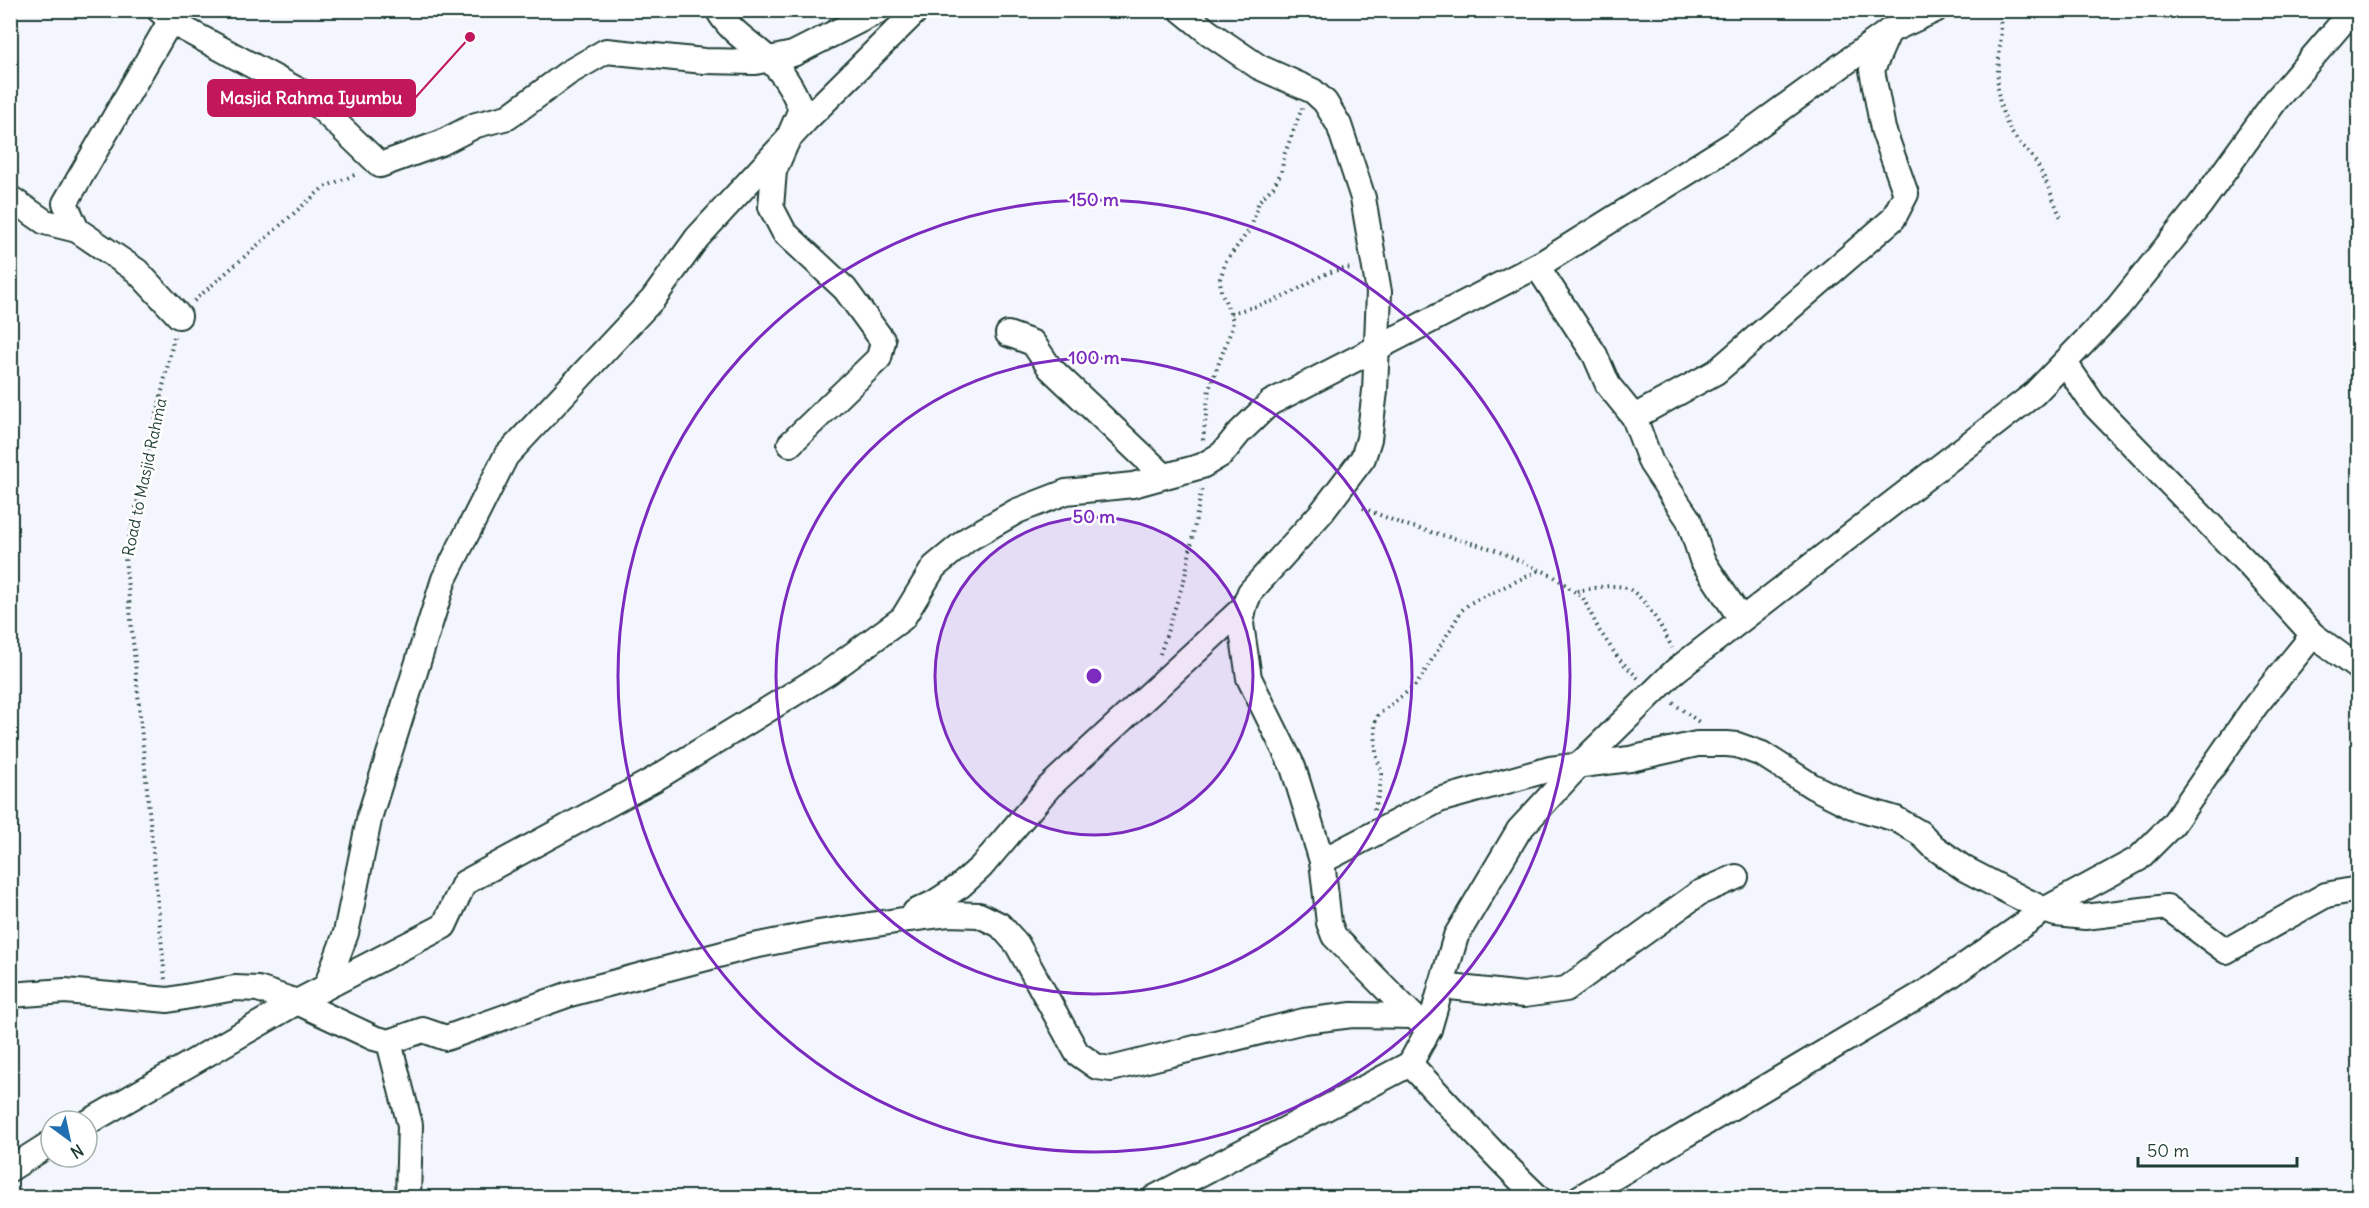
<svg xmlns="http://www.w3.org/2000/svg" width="2369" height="1208" font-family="Delius,sans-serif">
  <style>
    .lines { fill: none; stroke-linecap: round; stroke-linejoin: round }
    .minor-casing { stroke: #1f3d34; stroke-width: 28 }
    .path { stroke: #1f3d34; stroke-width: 4; stroke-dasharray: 1.5 4.5; stroke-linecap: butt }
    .minor { stroke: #fff; stroke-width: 24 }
    .ring { fill: none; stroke: #7b2cbf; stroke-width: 3 }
    .labels { text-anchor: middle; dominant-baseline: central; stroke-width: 5; stroke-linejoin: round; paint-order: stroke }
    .street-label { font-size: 16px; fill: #1f3d34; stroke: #fff }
    .centre { fill: #7b2cbf; stroke: #fff; stroke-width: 3 }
    .ring-label { font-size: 18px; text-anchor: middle; font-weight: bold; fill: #7b2cbf; stroke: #fff; stroke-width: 5; stroke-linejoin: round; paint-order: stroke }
    .leader { fill: none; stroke: #c2185b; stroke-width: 2 }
    .callout-dot { fill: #c2185b; stroke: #fff; stroke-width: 2 }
    .callout { fill: #c2185b; stroke: #c2185b; stroke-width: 2 }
    .callout-label { font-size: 18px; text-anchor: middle; font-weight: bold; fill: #fff }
  </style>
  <rect width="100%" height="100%" fill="#f4f6fe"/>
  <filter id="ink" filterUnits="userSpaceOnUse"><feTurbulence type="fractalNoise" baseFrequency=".0167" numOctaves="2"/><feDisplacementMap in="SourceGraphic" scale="12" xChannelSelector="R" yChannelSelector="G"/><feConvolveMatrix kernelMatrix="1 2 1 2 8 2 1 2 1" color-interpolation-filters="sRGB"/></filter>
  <g filter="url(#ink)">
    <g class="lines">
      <!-- minor casing -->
      <g class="minor-casing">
        <g id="minor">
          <path d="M 159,10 L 177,25 L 307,95 L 380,165 L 441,143 L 476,125 L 508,117 L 568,73 L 606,51 L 704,61 L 755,62 L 793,54 L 880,10"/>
          <path d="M 718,10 C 730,32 751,43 768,59 C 783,72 794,91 801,109 L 774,171 L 771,207 L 784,232 L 845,289 L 883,341 L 879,358 L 790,444"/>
          <path d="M 1181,10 L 1208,32 L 1259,67 L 1313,91 L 1325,102 L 1339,125 L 1363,198 L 1379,292 L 1375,391 L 1369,439 L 1363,458 L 1322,512 L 1250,592 L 1244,607 L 1241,624 L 1249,678 L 1293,767 L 1322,861 L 1329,923 L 1334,936 L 1413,1016 L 1429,1029 L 1410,1064 C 1453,1109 1493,1155 1539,1198"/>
          <path d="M 171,20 L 65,203 L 77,230 L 137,271 L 179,316"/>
          <path d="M 10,198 L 45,222 L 77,230"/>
          <path d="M 1537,266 L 1595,355 L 1608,385 L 1634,417 L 1651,463 L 1689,520 L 1702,560 L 1741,619"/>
          <path d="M 1008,334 L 1033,343 L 1050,368 L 1164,476"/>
          <path d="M 2065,363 L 2093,404 L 2252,568 L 2313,635 L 2358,668"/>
          <path d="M 1634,417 L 1716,372 L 1893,219 L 1906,194 L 1883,129 L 1872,70 L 1889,31"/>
          <path d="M 1322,861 L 1439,800 L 1550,769 L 1630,759 L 1697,744 L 1727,744 L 1737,745 L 1762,754 L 1812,786 L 1852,806 L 1896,819 L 1920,833 L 1934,847 L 1965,869 L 2044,910 L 2056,914 L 2085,917 L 2167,907 L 2226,951 L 2326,895 L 2358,889"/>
          <path d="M 915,912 L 934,903 L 960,886 L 981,867 L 1049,787 L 1244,607"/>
          <path d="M 1441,986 L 1524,995 L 1566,989 L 1699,893 L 1736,877"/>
          <path d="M 326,987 L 346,933 L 370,815 L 444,579 L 506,456 L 653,299 L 697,238 L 806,120 L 917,10"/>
          <path d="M 10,995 L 65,991 L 168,1000 L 235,988 L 258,989 L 297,1002 L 374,1038 L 389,1042 L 423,1030 L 446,1038 L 570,994 L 749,947 L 818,933 L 909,919 L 948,914 L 979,915 L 1000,925 L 1017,944 L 1077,1053 L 1097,1067 L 1111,1069 L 1304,1021 L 1352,1015 L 1413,1016"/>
          <path d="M 1429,1029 L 1456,936 L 1519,830 L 1579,765 L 1675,671 L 2034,394 L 2118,307 L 2200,205 L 2275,101 L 2353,10"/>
          <path d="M 389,1042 L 410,1125 L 408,1198"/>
          <path d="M 87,1123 L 297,1002 L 444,926 L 464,883 L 653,780 L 829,672 L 903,618 L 934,567 L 968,539 L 1017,511 L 1066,492 L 1133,485 L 1202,466 L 1222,454 L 1239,433 L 1270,403 L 1544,262 L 1733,144 L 1889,31 L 1935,10"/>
          <path d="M 10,1169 L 51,1143"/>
          <path d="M 1154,1198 L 1410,1064"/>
          <path d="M 1579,1198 L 1934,987 L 2044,910 L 2138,859 L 2173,824 L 2256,705 L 2313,635"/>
        </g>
      </g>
      <!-- path -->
      <g class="path">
        <path d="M 1999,10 C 2005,42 1993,72 2000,103 C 2003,116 2009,131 2018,141 C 2022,146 2027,149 2031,155 C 2044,173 2052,197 2061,218"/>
        <path d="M 194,301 L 324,187 L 357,174"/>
        <path d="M 1231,313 C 1249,308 1268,304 1285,296 C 1311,284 1323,269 1354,268"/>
        <path d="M 1203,440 L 1209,389 L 1232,328 L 1233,320 L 1221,291 L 1220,279 L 1226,261 L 1251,228 L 1259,201 L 1273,187 L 1281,173 L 1285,153 L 1302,108"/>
        <path d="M 1363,508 L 1402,524 L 1493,549 L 1552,575 L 1583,598 L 1599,630 L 1619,659 L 1638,678"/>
        <path d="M 1577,591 C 1591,589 1608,584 1623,587 C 1642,590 1664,631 1672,648"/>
        <path d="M 1160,654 L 1185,577 L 1202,487"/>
        <path d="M 1673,703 L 1699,722"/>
        <path d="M 1374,810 L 1379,793 L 1382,774 L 1376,754 L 1375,723 L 1378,715 L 1417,684 L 1462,610 L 1470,603 L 1540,570"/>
        <path d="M 165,979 L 125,557 L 174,337"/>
        <path d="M 2358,1023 L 2354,1039 L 2358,1048"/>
      </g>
      <!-- minor -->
      <use href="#minor" class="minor"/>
    </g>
  </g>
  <!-- distance rings -->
  <circle cx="1094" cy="676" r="159" fill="#7b2cbf" fill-opacity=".12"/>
  <g class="ring">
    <circle cx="1094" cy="676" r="159"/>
    <circle cx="1094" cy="676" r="318"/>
    <circle cx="1094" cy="676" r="476"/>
  </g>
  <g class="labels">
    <!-- street labels -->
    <g class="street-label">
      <text transform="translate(144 477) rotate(-78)">Road to Masjid Rahma</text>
    </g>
  </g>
  <circle cx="1094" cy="676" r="9" class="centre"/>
  <g class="ring-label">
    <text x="1094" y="206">150 m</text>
    <text x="1094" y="364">100 m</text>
    <text x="1094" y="523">50 m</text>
  </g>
  <!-- callouts -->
  <path class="leader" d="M470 37L415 98"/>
  <circle class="callout-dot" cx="470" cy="37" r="6"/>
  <rect class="callout" x="208" y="80" width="207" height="36" rx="6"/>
  <g class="callout-label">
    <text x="311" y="104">Masjid Rahma Iyumbu</text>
  </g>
  <!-- margin -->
  <rect width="2369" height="1208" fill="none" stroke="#fff" stroke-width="36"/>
  <rect x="18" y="18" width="2333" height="1172" fill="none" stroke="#1f3d34" stroke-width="2" filter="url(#ink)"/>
  <!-- north arrow -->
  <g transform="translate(69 1139) rotate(147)"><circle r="28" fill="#ffffff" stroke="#a5b1ae" stroke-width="1.5"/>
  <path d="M0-4.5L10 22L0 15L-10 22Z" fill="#1f6fb2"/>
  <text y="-9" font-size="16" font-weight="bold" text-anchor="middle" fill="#1f3d34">N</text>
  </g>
  <!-- scale -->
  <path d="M2138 1157v9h159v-9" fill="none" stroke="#1f3d34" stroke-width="3"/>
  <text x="2147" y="1157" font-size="18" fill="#1f3d34" stroke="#ffffff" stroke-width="4.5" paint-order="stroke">50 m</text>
</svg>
